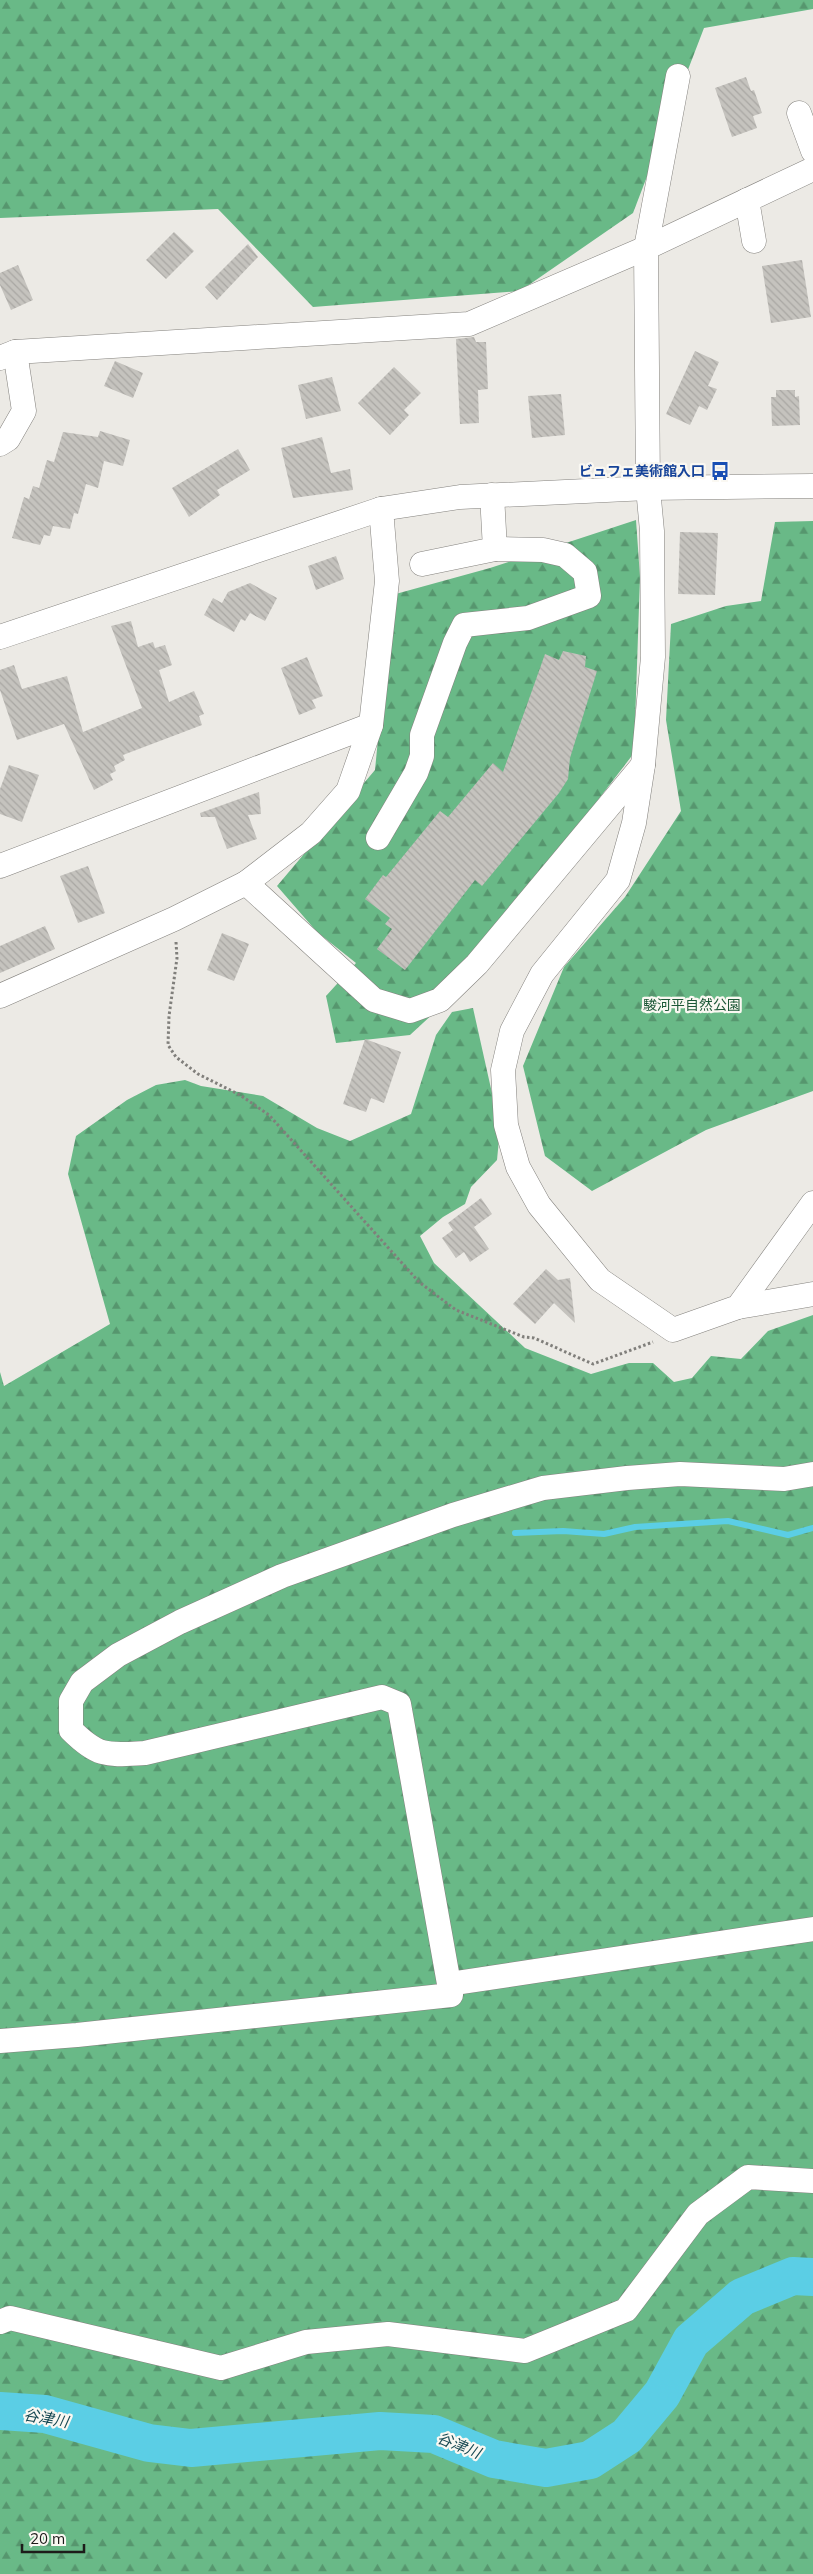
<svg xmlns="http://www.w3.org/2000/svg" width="813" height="2574" font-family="Mulish,'Noto Sans JP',sans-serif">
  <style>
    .forest { fill: url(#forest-firs) }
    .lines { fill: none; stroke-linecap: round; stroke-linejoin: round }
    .stream { stroke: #5bcee5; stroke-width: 6 }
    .river { stroke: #5bcee5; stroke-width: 38 }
    .building { fill: url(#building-back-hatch) }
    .minor-casing { stroke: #84827e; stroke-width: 25 }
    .path { stroke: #807f7b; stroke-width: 3; stroke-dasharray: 2.5 2.5; stroke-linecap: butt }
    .minor { stroke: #fff; stroke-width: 24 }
    .labels { text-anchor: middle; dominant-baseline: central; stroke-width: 4.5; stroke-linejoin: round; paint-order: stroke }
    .transit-label { font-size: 14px; font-weight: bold; fill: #164399; stroke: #faf8f2; text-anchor: end }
    .park-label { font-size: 14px; fill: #1c5736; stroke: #faf8f2 }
    .water-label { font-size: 15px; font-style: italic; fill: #184a54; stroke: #faf8f2 }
  </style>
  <defs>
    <pattern id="forest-firs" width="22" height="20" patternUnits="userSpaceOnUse" patternTransform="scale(1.25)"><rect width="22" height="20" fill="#69b987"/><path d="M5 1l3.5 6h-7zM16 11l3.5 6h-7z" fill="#56966e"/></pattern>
    <pattern id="building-back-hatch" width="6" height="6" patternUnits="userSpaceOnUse" patternTransform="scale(1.25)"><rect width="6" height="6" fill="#c5c3be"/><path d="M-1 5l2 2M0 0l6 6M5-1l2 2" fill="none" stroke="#a9a7a3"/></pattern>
  </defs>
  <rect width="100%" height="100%" fill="#eceae5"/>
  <!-- forest -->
  <g class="forest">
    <path d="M 0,0 L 813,0 L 813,9 L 704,28 L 633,213 L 520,291 L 313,307 L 218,209 L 0,218 Z"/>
    <path d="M 636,520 L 640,577 L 634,753 L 436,1011 L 410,1035 L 336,1043 L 326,996 L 356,963 L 317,932 L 277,886 L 375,770 L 392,595 L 490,568 Z"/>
    <path d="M 813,521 L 813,1091 L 706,1130 L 592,1191 L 545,1156 L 523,1066 L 564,967 L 625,897 L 681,811 L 666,720 L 671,624 L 726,606 L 761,601 L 775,522 Z"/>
    <path d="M 473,1008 L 500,1129 L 497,1160 L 471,1187 L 465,1204 L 443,1217 L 420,1236 L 434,1263 L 525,1348 L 591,1374 L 629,1363 L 653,1363 L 674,1382 L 692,1378 L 711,1356 L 741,1359 L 768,1331 L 813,1315 L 813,2574 L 0,2574 L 0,1372 L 4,1386 L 110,1324 L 68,1174 L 76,1136 L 127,1100 L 156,1085 L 185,1080 L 201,1086 L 263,1096 L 317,1128 L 350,1141 L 411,1114 L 436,1035 L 452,1012 Z"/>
  </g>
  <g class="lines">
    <!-- stream -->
    <path class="stream" d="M 515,1533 L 563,1531 L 604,1534 L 635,1527 L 728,1521 L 788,1535 L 813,1528"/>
    <!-- river -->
    <path class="river" d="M 0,2411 L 45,2414 L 149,2443 L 191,2448 L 380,2431 L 434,2434 L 494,2459 L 546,2468 L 590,2460 L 627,2436 L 662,2394 L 691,2341 L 742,2297 L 793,2276 L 813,2277"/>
  </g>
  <!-- building -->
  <g class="building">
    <path d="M 746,77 L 751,91 L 754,90 L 762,113 L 753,116 L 757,128 L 732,137 L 715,88 Z"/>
    <path d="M 174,232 L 194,251 L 166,279 L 146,260 Z"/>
    <path d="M 248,244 L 258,257 L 217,300 L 205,287 Z"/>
    <path d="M 802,260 L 811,317 L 771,323 L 762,266 Z"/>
    <path d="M 18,265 L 33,300 L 11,310 L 0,285 L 0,273 Z"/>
    <path d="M 474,337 L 476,342 L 486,342 L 488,389 L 478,390 L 479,423 L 460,424 L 456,339 Z"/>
    <path d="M 695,351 L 719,362 L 708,386 L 717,389 L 707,410 L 699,406 L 690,425 L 666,414 Z"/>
    <path d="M 115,361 L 143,373 L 133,398 L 104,386 Z"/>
    <path d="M 394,367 L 421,393 L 404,410 L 409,415 L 390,435 L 358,403 Z"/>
    <path d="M 332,377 L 341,411 L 306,419 L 298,385 Z"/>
    <path d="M 776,390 L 795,390 L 795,397 L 799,396 L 800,425 L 772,426 L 771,397 L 776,397 Z"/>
    <path d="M 561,394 L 565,435 L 532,438 L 528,396 Z"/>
    <path d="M 100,431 L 130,440 L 123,466 L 104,461 L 98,488 L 86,484 L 78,514 L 74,513 L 70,529 L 53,526 L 50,536 L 44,535 L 40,545 L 12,538 L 24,497 L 29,499 L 33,486 L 39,488 L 47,460 L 54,462 L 63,432 L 98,437 Z"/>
    <path d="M 322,437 L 331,473 L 350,469 L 353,490 L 293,498 L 281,448 Z"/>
    <path d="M 238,449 L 250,470 L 217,490 L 220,495 L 189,517 L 172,488 Z"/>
    <path d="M 680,532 L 718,533 L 715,595 L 678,594 Z"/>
    <path d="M 336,556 L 344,579 L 316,590 L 308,566 Z"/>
    <path d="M 250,583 L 277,598 L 265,621 L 250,613 L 245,621 L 241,619 L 234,632 L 204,615 L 213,598 L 222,603 L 228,592 Z"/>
    <path d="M 131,621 L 138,647 L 153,642 L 155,648 L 165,645 L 172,665 L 159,670 L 169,702 L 194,691 L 204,714 L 199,716 L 202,725 L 123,755 L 125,760 L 114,766 L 116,771 L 110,774 L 113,780 L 94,790 L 64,724 L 17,740 L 0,690 L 0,670 L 14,665 L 22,689 L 67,676 L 83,732 L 142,708 L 111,626 Z"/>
    <path d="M 563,651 L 586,656 L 585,667 L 597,671 L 570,758 L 568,779 L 559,793 L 482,886 L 475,880 L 405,970 L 377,949 L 392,929 L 385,924 L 390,918 L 365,899 L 383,875 L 386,877 L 440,811 L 448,817 L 493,763 L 503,772 L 545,654 L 559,660 Z"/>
    <path d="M 307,657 L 323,696 L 312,700 L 316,708 L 299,715 L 281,668 Z"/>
    <path d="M 9,765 L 39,775 L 22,822 L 0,814 L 0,789 Z"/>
    <path d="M 259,792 L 261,814 L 248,815 L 257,839 L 227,849 L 215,817 L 201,817 L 200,813 Z"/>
    <path d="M 88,866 L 105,913 L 78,923 L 60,876 Z"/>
    <path d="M 45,926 L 55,949 L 0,973 L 0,946 Z"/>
    <path d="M 222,933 L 249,944 L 234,981 L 207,970 Z"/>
    <path d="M 365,1039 L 401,1052 L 384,1103 L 371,1098 L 366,1112 L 343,1104 Z"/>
    <path d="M 481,1198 L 492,1214 L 474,1227 L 489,1249 L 470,1262 L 464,1252 L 456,1258 L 442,1238 L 453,1230 L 448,1223 Z"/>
    <path d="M 546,1269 L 558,1280 L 570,1278 L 575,1323 L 554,1303 L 535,1324 L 513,1304 Z"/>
  </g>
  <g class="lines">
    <!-- minor casing -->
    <g class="minor-casing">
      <g id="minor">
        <path d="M 678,76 L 646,248 L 648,488 L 652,531 L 653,657 L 643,765 L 634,823 L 618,880 L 542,974 L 512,1031 L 503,1070 L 506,1125 L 518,1167 L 539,1205 L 600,1280 L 673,1330 L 738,1307 L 813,1203"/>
        <path d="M 799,113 L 813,151"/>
        <path d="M 747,200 L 754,241"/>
        <path d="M 0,358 L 15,352 L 469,324 L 646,248 L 813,169"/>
        <path d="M 0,444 L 8,439 L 24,411 L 15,352"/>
        <path d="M 422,564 L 495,549 L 492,495"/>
        <path d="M 0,637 L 381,509 L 460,497 L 648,488 L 813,486"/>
        <path d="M 378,838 L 416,773 L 422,756 L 422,735 L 455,643 L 464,625 L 528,618 L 589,596 L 585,572 L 565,555 L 543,550 L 495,549"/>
        <path d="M 0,866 L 371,725"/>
        <path d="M 246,883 L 374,1000 L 410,1011 L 440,1000 L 477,964 L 643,765"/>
        <path d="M 0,996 L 174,919 L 246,883 L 311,833 L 348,791 L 371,725 L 387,581 L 381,509"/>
        <path d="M 738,1307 L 813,1294"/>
        <path d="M 449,1984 L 813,1929"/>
        <path d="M 0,2041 L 77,2035 L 451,1995 L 399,1704 L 382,1697 L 145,1753 C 108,1755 99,1758 71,1730 L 71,1701 L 82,1682 L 118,1655 L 180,1622 L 282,1576 L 453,1515 L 543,1488 L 627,1478 L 680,1474 L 784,1479 L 813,1474"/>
        <path d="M 0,2322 L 10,2318 L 221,2368 L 306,2342 L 388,2334 L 525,2351 L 626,2310 L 698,2214 L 748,2177 L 813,2181"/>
      </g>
    </g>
    <!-- path -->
    <path class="path" d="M 176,942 L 177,958 L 169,1016 L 168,1045 L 176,1057 L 198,1074 L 240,1095 L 269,1115 L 419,1282 L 456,1310 L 524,1337 L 534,1338 L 593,1364 L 653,1342"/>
    <!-- minor -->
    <use href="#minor" class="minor"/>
  </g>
  <!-- icons -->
  <defs>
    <g id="bus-bare" transform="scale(1.5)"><path d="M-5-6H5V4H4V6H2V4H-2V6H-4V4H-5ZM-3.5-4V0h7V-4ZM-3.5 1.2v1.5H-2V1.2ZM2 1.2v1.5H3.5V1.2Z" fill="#1a4fb4" stroke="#faf8f2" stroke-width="2.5" paint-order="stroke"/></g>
  </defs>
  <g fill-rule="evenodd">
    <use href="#bus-bare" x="720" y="471"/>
  </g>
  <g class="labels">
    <!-- transit labels -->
    <g class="transit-label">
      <text x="705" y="471">ビュフェ美術館入口</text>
    </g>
    <!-- park labels -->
    <g class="park-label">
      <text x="692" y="1005">駿河平自然公園</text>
    </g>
    <!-- water labels -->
    <g class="water-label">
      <text transform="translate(46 2418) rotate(10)">谷津川</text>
      <text transform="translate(459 2445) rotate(22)">谷津川</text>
    </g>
  </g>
  <!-- scale -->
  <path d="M22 2544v8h62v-8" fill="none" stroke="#1d1c1a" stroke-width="2.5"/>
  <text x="30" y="2544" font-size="15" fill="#1d1c1a" stroke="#faf8f2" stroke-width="4" paint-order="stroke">20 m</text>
</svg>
